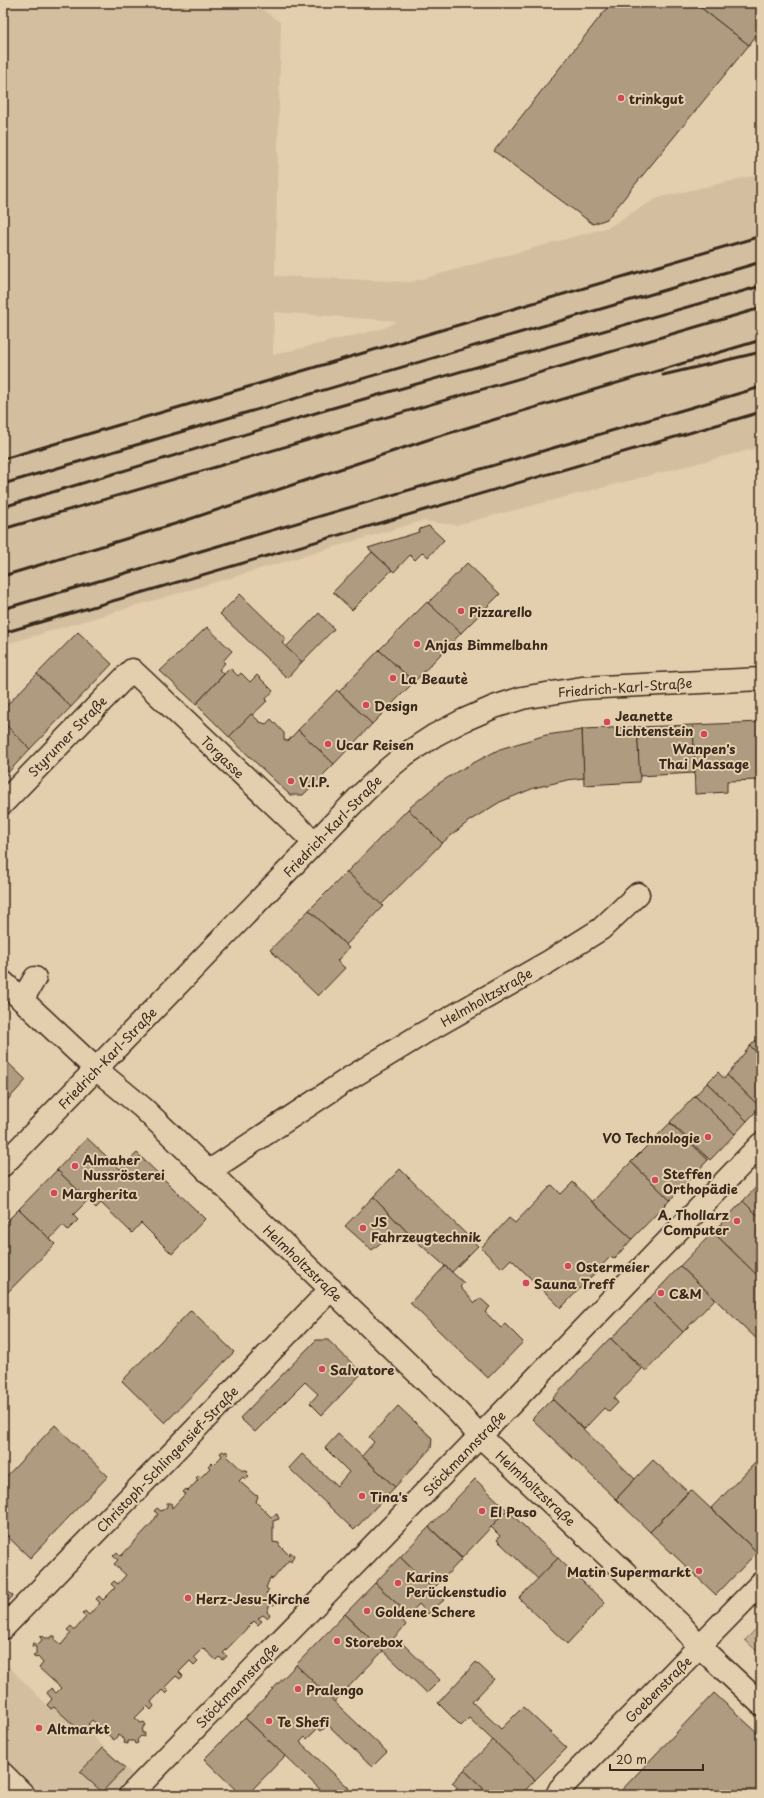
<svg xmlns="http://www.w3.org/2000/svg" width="764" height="1798" font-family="'Playpen Sans',sans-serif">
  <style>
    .built { fill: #d3bfa0; fill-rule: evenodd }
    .green { fill: #c5b093; stroke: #806d58 }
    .building { fill: #af9b80; stroke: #3b2a1e }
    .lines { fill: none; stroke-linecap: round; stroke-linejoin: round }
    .minor-casing { stroke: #3b2a1e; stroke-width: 25 }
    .minor { stroke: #e3cead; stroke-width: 22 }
    .rail { stroke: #3b2a1e; stroke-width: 3 }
    .poi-dot { fill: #d1495b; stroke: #e3cead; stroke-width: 1.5 }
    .labels { text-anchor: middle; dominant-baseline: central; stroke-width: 4; stroke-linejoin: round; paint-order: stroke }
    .poi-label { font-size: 13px; font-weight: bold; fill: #3b2a1e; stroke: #e3cead; text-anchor: start }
    .street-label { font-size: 13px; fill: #3b2a1e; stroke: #e3cead }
  </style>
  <rect width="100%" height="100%" fill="#e3cead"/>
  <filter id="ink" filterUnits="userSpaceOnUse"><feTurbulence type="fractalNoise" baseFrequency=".025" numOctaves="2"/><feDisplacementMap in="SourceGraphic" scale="8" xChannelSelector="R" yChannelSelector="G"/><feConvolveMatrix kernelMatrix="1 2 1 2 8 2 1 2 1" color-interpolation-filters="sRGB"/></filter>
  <g filter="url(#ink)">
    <!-- built -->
    <g class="built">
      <path d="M 3,3 L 254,3 L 281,23 L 275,276 L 411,282 L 609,227 L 657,198 L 761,174 L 761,447 L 456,525 L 422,521 L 3,645 ZM 274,313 L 275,312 L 397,321 L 385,328 L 273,355 Z"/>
      <path d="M 3,1661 L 51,1709 L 54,1707 L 76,1727 L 73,1730 L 77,1733 L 84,1728 L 132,1774 L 112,1795 L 3,1795 Z"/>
    </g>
    <!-- green -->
    <path class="green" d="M 761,1624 L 761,1655 L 745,1640 Z"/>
    <!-- building -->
    <g class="building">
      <path d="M 611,3 L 695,3 L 749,45 L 607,219 L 593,224 L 494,151 Z"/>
      <path d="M 695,3 L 761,3 L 761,29 L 749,45 Z"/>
      <path d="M 429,526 L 444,540 L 428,557 L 423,552 L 415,560 L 410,555 L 394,572 L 368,548 L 419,532 L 420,529 Z"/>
      <path d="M 372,552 L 392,570 L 352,610 L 333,592 Z"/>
      <path d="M 467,563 L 500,594 L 461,633 L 428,603 Z"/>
      <path d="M 240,594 L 286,639 L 282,643 L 302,662 L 287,678 L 220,614 Z"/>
      <path d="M 427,602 L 461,633 L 414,682 L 379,650 Z"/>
      <path d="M 319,613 L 334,629 L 302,662 L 286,647 Z"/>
      <path d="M 207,627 L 232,651 L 223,661 L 225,663 L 219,670 L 224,674 L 196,704 L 160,671 Z"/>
      <path d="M 78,632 L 112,664 L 71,707 L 37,674 Z"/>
      <path d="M 379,650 L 414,682 L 372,724 L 339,692 Z"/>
      <path d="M 230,668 L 238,676 L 241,673 L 250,682 L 257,675 L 273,691 L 265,700 L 267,701 L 229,737 L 196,704 Z"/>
      <path d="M 37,674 L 71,707 L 30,749 L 3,722 L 3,709 Z"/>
      <path d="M 337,690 L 372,724 L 334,764 L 298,730 Z"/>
      <path d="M 251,714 L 260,722 L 266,724 L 271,719 L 284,733 L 284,740 L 288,741 L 298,730 L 334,764 L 303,795 L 290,795 L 229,737 Z"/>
      <path d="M 3,722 L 30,749 L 3,778 Z"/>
      <path d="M 761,722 L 761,780 L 727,781 L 727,792 L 695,794 L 693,725 Z"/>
      <path d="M 693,725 L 695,773 L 639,776 L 637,727 Z"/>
      <path d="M 637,727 L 640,782 L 584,785 L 582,729 Z"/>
      <path d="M 582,730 L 584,778 L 567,780 L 534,788 L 500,802 L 469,821 L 442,843 L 408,809 L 438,784 L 458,771 L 500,749 L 546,735 Z"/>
      <path d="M 408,809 L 442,843 L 381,905 L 347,872 Z"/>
      <path d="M 347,872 L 383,906 L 346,945 L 309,910 Z"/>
      <path d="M 309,910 L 349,948 L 337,961 L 345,968 L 318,996 L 270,950 Z"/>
      <path d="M 3,1027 L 8,1032 L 3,1037 Z"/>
      <path d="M 761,1035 L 761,1056 L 750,1046 Z"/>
      <path d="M 750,1046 L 761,1056 L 760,1107 L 727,1075 Z"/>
      <path d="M 3,1058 L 26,1080 L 3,1105 Z"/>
      <path d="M 718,1072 L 724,1079 L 727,1075 L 760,1107 L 747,1121 L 707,1083 Z"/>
      <path d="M 707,1083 L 747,1121 L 735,1134 L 695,1096 Z"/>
      <path d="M 695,1096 L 735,1134 L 710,1160 L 670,1122 Z"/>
      <path d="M 670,1123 L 708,1160 L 670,1200 L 631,1162 Z"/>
      <path d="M 87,1138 L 120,1169 L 137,1153 L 205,1219 L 172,1254 L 141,1223 L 132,1233 L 101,1203 L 96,1208 L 57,1170 Z"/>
      <path d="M 631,1162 L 670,1200 L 632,1239 L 592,1202 Z"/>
      <path d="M 400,1169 L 478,1246 L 452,1272 L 414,1239 L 373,1197 Z"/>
      <path d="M 57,1170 L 88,1200 L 73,1215 L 78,1220 L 68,1230 L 63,1225 L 50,1239 L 19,1209 Z"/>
      <path d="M 573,1182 L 592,1202 L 632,1239 L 614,1259 L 611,1256 L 561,1308 L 511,1259 L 502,1268 L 481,1248 L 509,1218 L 515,1223 L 552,1185 L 561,1194 Z"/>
      <path d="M 761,1182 L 761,1219 L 743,1201 Z"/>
      <path d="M 373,1197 L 414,1239 L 385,1239 L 372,1250 L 345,1226 Z"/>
      <path d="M 743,1201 L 761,1219 L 761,1279 L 713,1232 Z"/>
      <path d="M 19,1209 L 55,1244 L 3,1297 L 3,1225 Z"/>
      <path d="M 713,1232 L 761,1279 L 761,1343 L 680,1266 Z"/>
      <path d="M 445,1266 L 464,1283 L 460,1287 L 475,1303 L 480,1298 L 490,1307 L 485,1312 L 501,1328 L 505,1324 L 523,1342 L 488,1378 L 410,1303 Z"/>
      <path d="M 680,1266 L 715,1299 L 683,1332 L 649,1299 Z"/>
      <path d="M 649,1299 L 683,1332 L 646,1371 L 611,1339 Z"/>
      <path d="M 191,1310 L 234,1352 L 165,1423 L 122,1381 Z"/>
      <path d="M 610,1338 L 642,1369 L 614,1398 L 618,1403 L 609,1412 L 604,1408 L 584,1429 L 552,1399 Z"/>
      <path d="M 316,1340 L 328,1340 L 362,1373 L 322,1415 L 310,1403 L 318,1394 L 305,1382 L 255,1432 L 240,1418 Z"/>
      <path d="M 552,1399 L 635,1479 L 616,1499 L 532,1419 Z"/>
      <path d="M 398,1406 L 432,1438 L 431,1448 L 395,1487 L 362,1456 L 374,1442 L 369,1437 Z"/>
      <path d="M 55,1425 L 108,1476 L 30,1558 L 3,1532 L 3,1480 Z"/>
      <path d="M 338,1434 L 395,1487 L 354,1530 L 289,1468 L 302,1454 L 337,1486 L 349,1472 L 325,1448 Z"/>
      <path d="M 223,1451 L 225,1453 L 226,1451 L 229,1454 L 227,1456 L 243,1471 L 245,1469 L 248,1472 L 246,1474 L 249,1476 L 245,1479 L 243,1477 L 239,1481 L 255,1495 L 258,1496 L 256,1502 L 271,1517 L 277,1514 L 279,1519 L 273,1521 L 273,1542 L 279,1543 L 279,1545 L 289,1555 L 290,1552 L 294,1555 L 291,1562 L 289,1560 L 273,1579 L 270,1578 L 266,1588 L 269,1590 L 266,1594 L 272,1599 L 276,1599 L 274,1605 L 270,1604 L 267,1612 L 270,1615 L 267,1618 L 263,1615 L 258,1618 L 262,1621 L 258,1625 L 254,1621 L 223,1653 L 227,1656 L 223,1660 L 219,1657 L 216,1660 L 203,1648 L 194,1657 L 198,1661 L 194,1665 L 190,1661 L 179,1672 L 183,1676 L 180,1679 L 176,1676 L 165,1687 L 169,1691 L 166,1694 L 162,1690 L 151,1702 L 154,1706 L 151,1710 L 147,1706 L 135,1718 L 141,1723 L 144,1722 L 146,1725 L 143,1727 L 142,1733 L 145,1733 L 144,1737 L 141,1736 L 137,1740 L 138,1743 L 135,1744 L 134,1741 L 128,1741 L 128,1744 L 124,1743 L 125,1740 L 118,1735 L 114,1740 L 92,1720 L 88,1724 L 93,1728 L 89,1732 L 84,1728 L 77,1733 L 73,1730 L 76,1727 L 54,1707 L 51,1709 L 47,1705 L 52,1699 L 47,1693 L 51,1688 L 56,1693 L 61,1688 L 39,1668 L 43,1663 L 38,1657 L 35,1658 L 33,1655 L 36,1654 L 36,1647 L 32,1646 L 33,1643 L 37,1645 L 42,1640 L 40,1637 L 43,1636 L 45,1638 L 51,1638 L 52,1636 L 55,1636 L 55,1640 L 61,1645 L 71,1633 L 67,1630 L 71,1626 L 75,1630 L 86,1617 L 82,1614 L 85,1611 L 89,1615 L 100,1603 L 96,1599 L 99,1596 L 103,1600 L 115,1588 L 111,1584 L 114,1581 L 118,1584 L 126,1575 L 114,1564 L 118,1560 L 113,1556 L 117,1552 L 121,1556 L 152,1523 L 158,1514 L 154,1511 L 157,1508 L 161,1511 L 167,1507 L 167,1503 L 171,1503 L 172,1508 L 185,1494 L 183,1492 L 186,1489 L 188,1491 L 198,1480 L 196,1478 L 199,1475 L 201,1477 L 210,1468 L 208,1466 L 211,1463 L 213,1465 L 222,1456 L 220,1453 Z"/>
      <path d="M 761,1457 L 761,1548 L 757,1552 L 711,1508 Z"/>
      <path d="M 653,1460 L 688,1492 L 650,1532 L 616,1499 Z"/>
      <path d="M 475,1479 L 507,1510 L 462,1558 L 429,1527 Z"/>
      <path d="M 691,1490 L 757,1552 L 716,1595 L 650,1532 Z"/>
      <path d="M 507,1510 L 558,1558 L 538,1579 L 497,1540 L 500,1536 L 491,1527 Z"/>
      <path d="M 429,1527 L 462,1559 L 433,1589 L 400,1557 Z"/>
      <path d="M 400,1557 L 444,1600 L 428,1614 L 419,1604 L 409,1615 L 375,1583 Z"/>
      <path d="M 558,1558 L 605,1603 L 567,1644 L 519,1598 Z"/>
      <path d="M 375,1583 L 409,1615 L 403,1621 L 406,1625 L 392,1640 L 390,1646 L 402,1643 L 440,1680 L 427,1693 L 345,1614 Z"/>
      <path d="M 3,1587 L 13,1596 L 3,1607 Z"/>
      <path d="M 345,1614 L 383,1651 L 334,1702 L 296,1665 Z"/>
      <path d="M 476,1662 L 494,1679 L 472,1702 L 501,1729 L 523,1707 L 567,1748 L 535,1780 L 469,1718 L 461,1726 L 438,1703 Z"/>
      <path d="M 296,1665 L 387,1752 L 372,1767 L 328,1725 L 321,1731 L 318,1728 L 307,1739 L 305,1737 L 300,1742 L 349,1788 L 343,1795 L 326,1795 L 245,1718 Z"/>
      <path d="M 714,1693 L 761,1736 L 761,1795 L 617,1795 Z"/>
      <path d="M 245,1718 L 285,1756 L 247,1795 L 241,1795 L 204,1759 Z"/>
      <path d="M 493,1740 L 535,1780 L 521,1795 L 490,1795 L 464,1770 Z"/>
      <path d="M 103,1748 L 125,1768 L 102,1792 L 80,1772 Z"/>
      <path d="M 464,1770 L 490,1795 L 451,1795 L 458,1788 L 452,1783 Z"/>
    </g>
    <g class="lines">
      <!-- minor casing -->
      <g class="minor-casing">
        <g id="minor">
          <path d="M 3,803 L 132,670 L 315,843"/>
          <path d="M 3,982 L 96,1069 L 143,1108 L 457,1411 L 480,1436 L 681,1625 L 700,1647 L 761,1704"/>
          <path d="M 22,1000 L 35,978"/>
          <path d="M 3,1165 L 363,793 L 388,769 L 406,754 L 435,735 L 464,720 L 494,707 L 522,698 L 582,688 L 761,679"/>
          <path d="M 208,1172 L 350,1078 L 422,1034 L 550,961 L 601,929 L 638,894"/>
          <path d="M 3,1628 L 331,1289"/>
          <path d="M 3,1774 L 24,1795"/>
          <path d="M 130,1795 L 480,1436 L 761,1144"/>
          <path d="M 557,1795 L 560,1789 L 761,1583"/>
        </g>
      </g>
      <!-- minor -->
      <use href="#minor" class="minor"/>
      <!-- rail -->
      <g class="rail">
        <path d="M 663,375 L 761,352"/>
        <path d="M 3,459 L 761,236"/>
        <path d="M 3,484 L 761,262"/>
        <path d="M 3,507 L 329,409 L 761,286"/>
        <path d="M 3,529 L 761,308"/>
        <path d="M 3,576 L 178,523 L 436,437 L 761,340"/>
        <path d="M 3,609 L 761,387"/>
        <path d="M 3,633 L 761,412"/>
      </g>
    </g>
  </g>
  <!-- markers -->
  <g class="poi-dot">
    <circle cx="621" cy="98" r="4"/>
    <circle cx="461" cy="611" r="4"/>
    <circle cx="417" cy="644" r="4"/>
    <circle cx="393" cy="678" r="4"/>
    <circle cx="366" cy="705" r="4"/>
    <circle cx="607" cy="722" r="4"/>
    <circle cx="704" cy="734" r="4"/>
    <circle cx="328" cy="744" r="4"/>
    <circle cx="291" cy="781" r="4"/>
    <circle cx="708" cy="1137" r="4"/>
    <circle cx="75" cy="1166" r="4"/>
    <circle cx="655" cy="1180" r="4"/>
    <circle cx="54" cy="1193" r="4"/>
    <circle cx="737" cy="1221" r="4"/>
    <circle cx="363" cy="1228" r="4"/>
    <circle cx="568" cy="1266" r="4"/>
    <circle cx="526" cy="1283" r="4"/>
    <circle cx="661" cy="1293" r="4"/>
    <circle cx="322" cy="1369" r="4"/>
    <circle cx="362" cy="1496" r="4"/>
    <circle cx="482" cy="1511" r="4"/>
    <circle cx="699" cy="1571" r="4"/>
    <circle cx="398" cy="1583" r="4"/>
    <circle cx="188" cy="1598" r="4"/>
    <circle cx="367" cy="1611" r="4"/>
    <circle cx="337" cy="1641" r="4"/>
    <circle cx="298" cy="1689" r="4"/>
    <circle cx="269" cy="1721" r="4"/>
    <circle cx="39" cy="1728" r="4"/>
  </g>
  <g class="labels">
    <!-- poi labels -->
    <g class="poi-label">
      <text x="629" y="98">trinkgut</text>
      <text x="469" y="611">Pizzarello</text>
      <text x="425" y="644">Anjas Bimmelbahn</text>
      <text x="401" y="678">La Beautè</text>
      <text x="374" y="705">Design</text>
      <text x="615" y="715">Jeanette<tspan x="615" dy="15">Lichtenstein</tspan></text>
      <text x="336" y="744">Ucar Reisen</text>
      <text x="704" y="748" text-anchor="middle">Wanpen's<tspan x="704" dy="15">Thai Massage</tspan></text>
      <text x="299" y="781">V.I.P.</text>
      <text x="700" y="1137" text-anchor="end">VO Technologie</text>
      <text x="83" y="1159">Almaher<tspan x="83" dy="15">Nussrösterei</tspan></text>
      <text x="663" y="1173">Steffen<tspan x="663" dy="15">Orthopädie</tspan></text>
      <text x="62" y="1193">Margherita</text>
      <text x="729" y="1214" text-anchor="end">A. Thollarz<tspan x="729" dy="15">Computer</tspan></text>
      <text x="371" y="1221">JS<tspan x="371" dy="15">Fahrzeugtechnik</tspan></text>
      <text x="576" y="1266">Ostermeier</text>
      <text x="534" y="1283">Sauna Treff</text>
      <text x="669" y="1293">C&amp;M</text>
      <text x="330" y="1369">Salvatore</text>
      <text x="370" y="1496">Tina's</text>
      <text x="490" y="1511">El Paso</text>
      <text x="691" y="1571" text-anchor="end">Matin Supermarkt</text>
      <text x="406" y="1576">Karins<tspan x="406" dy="15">Perückenstudio</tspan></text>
      <text x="196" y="1598">Herz-Jesu-Kirche</text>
      <text x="375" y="1611">Goldene Schere</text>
      <text x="345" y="1641">Storebox</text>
      <text x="306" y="1689">Pralengo</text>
      <text x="277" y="1721">Te Shefi</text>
      <text x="47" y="1728">Altmarkt</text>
    </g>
    <!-- street labels -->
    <g class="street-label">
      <text transform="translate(625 687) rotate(-4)">Friedrich-Karl-Straße</text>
      <text transform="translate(67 736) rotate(-46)">Styrumer Straße</text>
      <text transform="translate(223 757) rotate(44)">Torgasse</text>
      <text transform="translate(332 826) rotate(-46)">Friedrich-Karl-Straße</text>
      <text transform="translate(486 997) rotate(-30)">Helmholtzstraße</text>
      <text transform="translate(107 1058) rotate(-46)">Friedrich-Karl-Straße</text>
      <text transform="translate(303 1263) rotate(44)">Helmholtzstraße</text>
      <text transform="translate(464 1453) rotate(-46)">Stöckmannstraße</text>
      <text transform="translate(167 1459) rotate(-46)">Christoph-Schlingensief-Straße</text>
      <text transform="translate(536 1488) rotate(43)">Helmholtzstraße</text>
      <text transform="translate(237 1685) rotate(-46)">Stöckmannstraße</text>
      <text transform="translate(658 1689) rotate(-45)">Goebenstraße</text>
    </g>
  </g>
  <!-- margin -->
  <rect width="764" height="1798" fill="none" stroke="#e3cead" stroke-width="16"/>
  <rect x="8" y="8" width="748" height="1782" fill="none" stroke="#3b2a1e" stroke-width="1.5" filter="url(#ink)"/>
  <!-- scale -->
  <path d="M610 1764v6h93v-6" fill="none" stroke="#3b2a1e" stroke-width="2"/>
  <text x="616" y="1764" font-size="12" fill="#3b2a1e" stroke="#e3cead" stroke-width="3" paint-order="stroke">20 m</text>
</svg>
